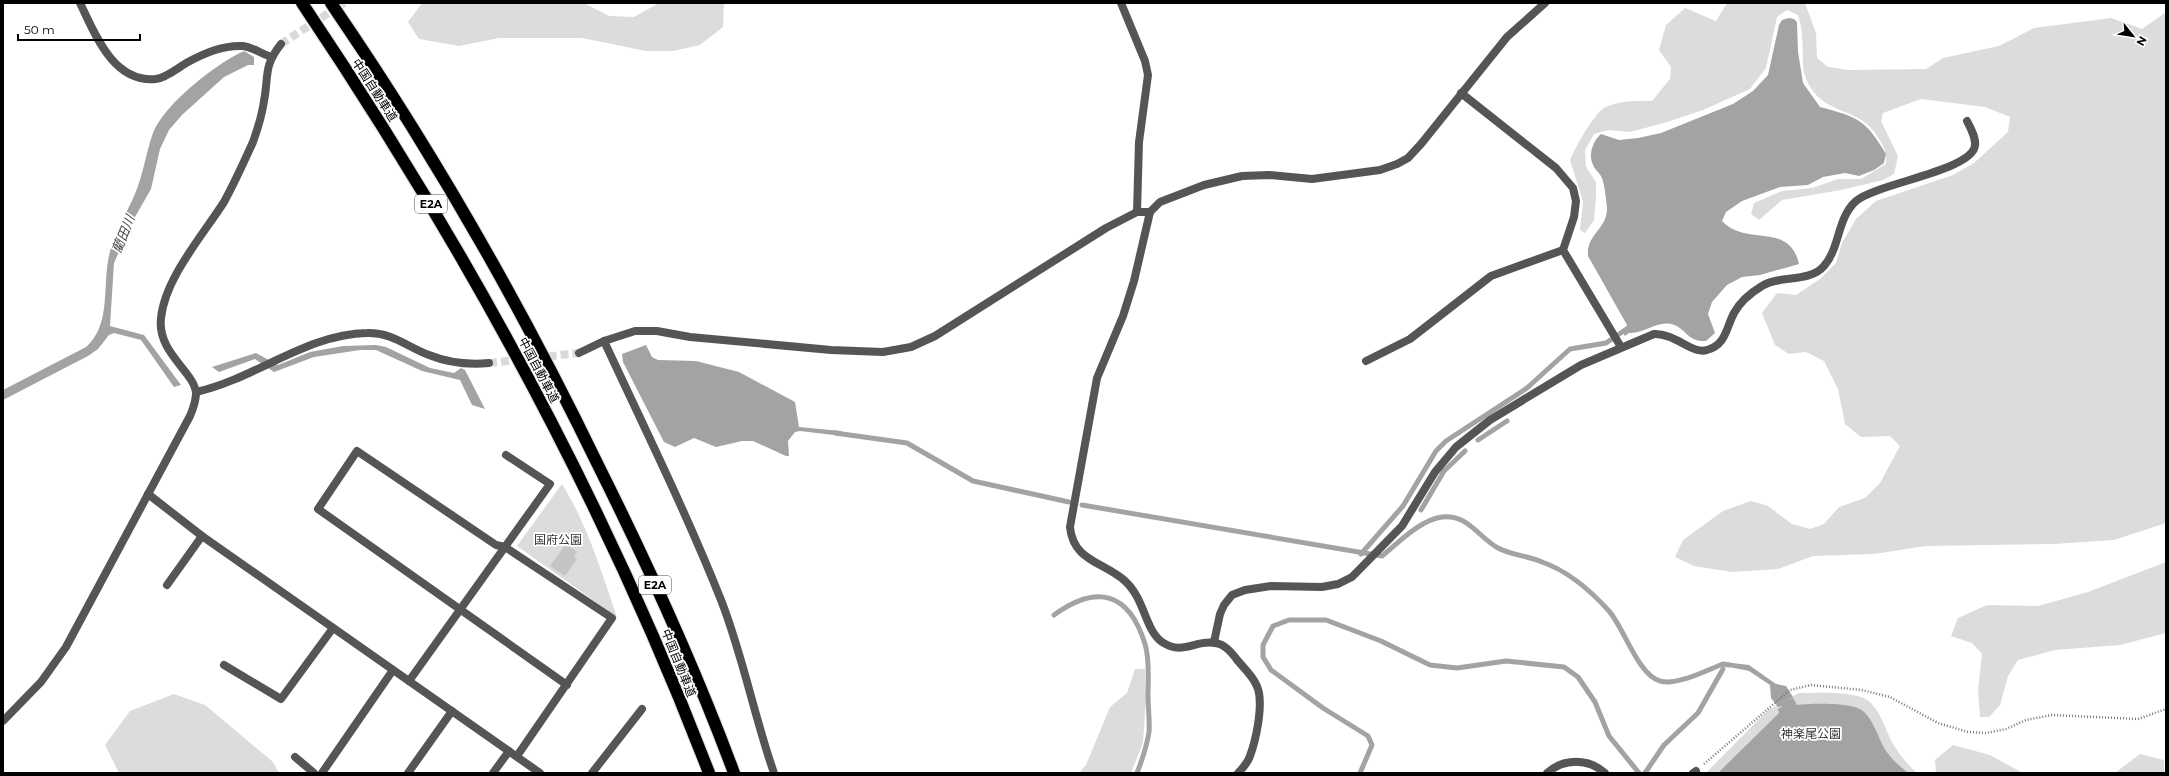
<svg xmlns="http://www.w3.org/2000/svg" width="2169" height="776" font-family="Montserrat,'Noto Sans JP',sans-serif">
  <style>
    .green { fill: #dcdcdc }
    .water { fill: #a3a3a3 }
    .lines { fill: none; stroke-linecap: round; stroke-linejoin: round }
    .stream { stroke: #a3a3a3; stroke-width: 5 }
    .building { fill: #c4c4c4 }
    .street-tunnel { stroke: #d9d9d9; stroke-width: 8; stroke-dasharray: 8 4; stroke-linecap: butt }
    .highway-casing { stroke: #dbdbdb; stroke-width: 14 }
    .path { stroke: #777; stroke-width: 2.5; stroke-dasharray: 1 2; stroke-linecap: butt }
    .street { stroke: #555; stroke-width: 8 }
    .highway { stroke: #000; stroke-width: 12 }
    .labels { text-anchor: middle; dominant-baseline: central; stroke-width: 3.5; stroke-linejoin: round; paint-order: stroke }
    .shield { fill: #fff; stroke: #4c4c4c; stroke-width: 1 }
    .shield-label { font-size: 11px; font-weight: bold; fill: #000 }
    .street-label { font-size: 12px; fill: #000; stroke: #fff }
    .park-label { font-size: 12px; fill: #333; stroke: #fff }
    .water-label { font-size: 13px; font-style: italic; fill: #444; stroke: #fff }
  </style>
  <rect width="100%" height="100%" fill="#fff"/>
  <!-- green -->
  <g class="green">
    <path d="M 422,3 L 584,3 L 609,16 L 634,17 L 659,3 L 724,3 L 723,27 L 700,45 L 673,51 L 646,51 L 582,38 L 499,38 L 459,46 L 419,39 L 408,22 Z"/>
    <path d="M 1727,3 L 1805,3 L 1816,33 L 1817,58 L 1828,67 L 1849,70 L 1926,69 L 1943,58 L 1999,46 L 2034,28 L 2111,18 L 2142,29 L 2166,12 L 2166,523 L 2114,540 L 2054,544 L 1926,546 L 1874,554 L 1813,556 L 1778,569 L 1732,572 L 1694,566 L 1675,557 L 1683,540 L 1723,511 L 1751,501 L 1768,506 L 1792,524 L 1810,529 L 1824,524 L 1839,507 L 1865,498 L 1880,483 L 1900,446 L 1890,436 L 1861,437 L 1845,424 L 1838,389 L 1824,361 L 1806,352 L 1789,354 L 1775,345 L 1762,313 L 1777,293 L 1796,295 L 1820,279 L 1836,263 L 1842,243 L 1856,219 L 1876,201 L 1953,175 L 1974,163 L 2008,132 L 2010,117 L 1985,107 L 1921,99 L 1883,113 L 1881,121 L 1898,156 L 1894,174 L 1883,180 L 1841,190 L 1782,200 L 1759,220 L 1751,214 L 1754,203 L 1782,191 L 1812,188 L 1838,179 L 1861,179 L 1886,164 C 1887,153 1885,149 1879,139 C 1860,105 1828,118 1809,85 C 1800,70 1804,53 1802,37 C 1802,30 1800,22 1798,15 L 1787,10 L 1777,17 L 1766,68 L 1750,89 L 1703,110 L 1664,123 L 1630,132 L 1609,130 L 1594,134 L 1585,150 L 1586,167 L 1596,182 L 1596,197 L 1594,220 L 1585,233 L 1580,230 L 1583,202 L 1570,160 C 1575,148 1595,111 1606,107 C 1621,100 1636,101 1652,101 L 1670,79 L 1671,67 L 1659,50 L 1666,25 L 1685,8 L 1716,21 Z"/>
    <path d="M 562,484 C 588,526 601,571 617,617 L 517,546 Z"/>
    <path d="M 2166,562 L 2166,633 L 2120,645 L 2055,650 L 2018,660 L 2008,676 L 2000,705 L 1989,717 L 1980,717 L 1978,691 L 1982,654 L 1972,643 L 1951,636 L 1958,618 L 1987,605 L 2038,606 L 2088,592 Z"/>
    <path d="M 1135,669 L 1145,669 L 1146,697 L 1143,743 L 1131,773 L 1079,773 L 1086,765 L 1110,707 L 1127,693 Z"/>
    <path d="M 1799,693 C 1818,693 1842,691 1861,697 C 1880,703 1885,732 1895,747 C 1901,757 1908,765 1917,773 L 1706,773 L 1768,710 Z"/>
    <path d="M 174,694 L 205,705 L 273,762 L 279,773 L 119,773 L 105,745 L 130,711 Z"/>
    <path d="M 1953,745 L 1990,755 L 2023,773 L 1936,773 L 1935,760 Z"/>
    <path d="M 2140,754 L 2164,760 L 2164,773 L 2115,773 Z"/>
  </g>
  <!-- water -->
  <g class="water">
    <path d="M 1789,18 L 1794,19 L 1797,22 L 1798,52 L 1803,83 L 1820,107 C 1858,117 1866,120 1886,154 L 1884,163 L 1874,170 L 1859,176 L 1845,173 L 1823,177 L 1808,185 L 1780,187 L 1742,201 L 1726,212 L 1722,221 C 1746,247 1789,221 1799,264 L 1760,275 L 1742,277 L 1727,285 L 1712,302 L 1708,314 L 1715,333 L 1706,341 C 1686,342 1687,328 1671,324 C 1656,321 1644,334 1629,333 L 1625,336 L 1622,332 L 1627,325 L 1588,256 C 1586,234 1607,230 1607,208 C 1606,199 1605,187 1602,178 C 1600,173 1595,170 1593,165 C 1588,154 1593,141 1601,134 L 1619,140 L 1638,138 L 1661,133 L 1733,104 L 1753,91 L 1768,75 L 1779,25 L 1782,20 Z"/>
    <path d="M 244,51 L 254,57 L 254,65 L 248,65 L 224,77 L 182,115 L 169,130 L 160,149 L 151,189 L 131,224 L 114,263 L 110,326 L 144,335 L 181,385 L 174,387 L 141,340 L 114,333 L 109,335 L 98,349 L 88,356 L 3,400 L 3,390 L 86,347 C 110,326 103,291 108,261 C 112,236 125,217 135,194 C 143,175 146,153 153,133 C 164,104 217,63 244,51 Z"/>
    <path d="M 376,345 L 386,347 L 430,368 L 454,373 L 461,368 L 465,370 L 485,409 L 472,405 L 460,380 L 422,371 L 376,350 L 360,350 L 314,357 L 274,372 L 255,359 L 219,372 L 212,367 L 256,353 L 278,365 L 310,352 L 343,346 Z"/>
    <path d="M 646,345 L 652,357 L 658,360 L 696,361 L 739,372 L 795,402 L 799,427 L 841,431 L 842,436 L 800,431 L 795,432 L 788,441 L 789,456 L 786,456 L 753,441 L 742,441 L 716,447 L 694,438 L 675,447 L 664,442 L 623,362 L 622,354 Z"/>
    <path d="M 1724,662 L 1749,665 L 1776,684 L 1786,686 L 1793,697 L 1788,700 L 1793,698 L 1797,705 C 1810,703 1853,702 1863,711 C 1873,720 1877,734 1883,746 C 1889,757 1898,765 1908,773 L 1718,773 L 1779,713 L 1778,709 L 1783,706 L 1778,707 L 1771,698 L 1770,685 L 1749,671 L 1724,666 Z"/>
  </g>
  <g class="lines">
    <!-- stream -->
    <g class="stream">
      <path d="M 835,433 L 907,443 L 973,481 L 1069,502"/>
      <path d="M 1478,440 L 1507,421"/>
      <path d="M 1082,505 L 1382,556 C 1399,542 1420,520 1442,517 C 1468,514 1478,537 1498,548 C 1511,555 1528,556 1542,562 C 1568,571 1591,591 1609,611 C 1624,628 1638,675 1660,681 C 1677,686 1707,670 1723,664 L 1729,665"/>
      <path d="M 1421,510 L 1444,471 L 1465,451"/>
      <path d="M 1361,554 L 1403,506 L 1436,451 L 1446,441 L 1527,388 L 1570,349 L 1606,343 L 1628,328"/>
      <path d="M 1054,615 C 1097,584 1129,592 1145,644 C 1150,660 1148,680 1148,696 C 1148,708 1150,721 1149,732 C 1147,746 1142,760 1137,773"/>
      <path d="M 1360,773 L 1372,745 L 1368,736 L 1323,708 L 1271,670 L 1263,657 L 1263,645 L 1273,626 L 1289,620 L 1326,620 L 1381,641 L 1430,665 L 1457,668 L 1506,661 L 1564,667 L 1578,677 L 1595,702 L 1609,736 L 1639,773"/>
      <path d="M 1645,773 L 1664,745 L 1698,713 L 1723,669"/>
    </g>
  </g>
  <!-- building -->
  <path class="building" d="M 566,544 L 577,552 L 574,557 L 577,559 L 565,576 L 550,566 Z"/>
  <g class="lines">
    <!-- street-tunnel -->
    <g class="street-tunnel">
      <path d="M 281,44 L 344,3"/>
      <path d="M 489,363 L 579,353"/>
    </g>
    <!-- highway casing -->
    <g class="highway-casing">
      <g id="highway">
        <path d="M 302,3 C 464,244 605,501 709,773"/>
        <path d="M 331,3 C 432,150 520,304 598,465 C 648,565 695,668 734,773"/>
      </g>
    </g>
    <!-- path -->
    <path class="path" d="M 1704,764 L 1790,690 L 1811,685 L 1862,690 L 1890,697 L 1938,723 L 1968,732 L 1986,733 L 2006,729 L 2026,720 L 2052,715 L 2138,719 L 2166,709"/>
    <!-- street -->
    <g class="street">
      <path d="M 80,3 C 95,34 113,83 156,79 C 166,78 179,67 188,62 C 205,53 223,45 243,46 C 252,47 262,54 271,57"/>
      <path d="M 1121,3 L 1145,61 L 1148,75 L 1139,142 L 1137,212"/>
      <path d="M 1461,93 L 1556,168 L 1573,188 L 1576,201 L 1574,217 L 1563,250 L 1621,347"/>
      <path d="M 604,341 C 644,427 686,512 721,600 C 743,656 754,716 774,773"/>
      <path d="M 579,353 L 604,341 L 635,331 L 657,331 L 690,337 L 831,350 L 883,352 L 911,347 L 935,336 L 1106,228 L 1137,212 L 1150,212"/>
      <path d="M 1366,361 L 1410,339 L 1491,276 L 1563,250"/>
      <path d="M 196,392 C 255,379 306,334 367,333 C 392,332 407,347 429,355 C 449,363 468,365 489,363"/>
      <path d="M 148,494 L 202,536 L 540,773"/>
      <path d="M 167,585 L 202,536"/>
      <path d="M 1214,642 L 1220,614 L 1224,605 L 1232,595 L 1245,590 L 1271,586 L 1322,587 L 1338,584 L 1352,577 L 1402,526 L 1435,472 L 1456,447 L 1490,420 L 1581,365 L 1654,334 C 1675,333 1693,355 1707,350 C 1726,345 1726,328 1734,313 C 1740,302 1752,292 1762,286 C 1778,275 1810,283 1824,266 C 1840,248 1837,218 1856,201 C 1876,184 1963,172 1974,149 C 1978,141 1971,129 1967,121"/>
      <path d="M 224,665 L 281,699 L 333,628"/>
      <path d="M 409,681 L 550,484 L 506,455"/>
      <path d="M 3,721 L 41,682 L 66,647 L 190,416 C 193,409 196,402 196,393 C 194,371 157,353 161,318 C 165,278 203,235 224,202 C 235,182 244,162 253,142 C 258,128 262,115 264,101 C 269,75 263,67 281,44"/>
      <path d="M 517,756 L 612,618 L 505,547 L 496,545 L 357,451 L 318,509 L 567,685"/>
      <path d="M 295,757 L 314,773"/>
      <path d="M 322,773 L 393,670"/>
      <path d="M 408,773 L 452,711"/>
      <path d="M 493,773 L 509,751"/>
      <path d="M 592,773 L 642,709"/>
      <path d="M 1238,773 C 1242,769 1248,762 1250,756 C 1256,740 1262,710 1259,693 C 1257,681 1246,670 1238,661 C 1232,653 1225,644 1215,643 C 1196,639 1183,656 1162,642 C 1145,630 1145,599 1125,581 C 1104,562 1073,561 1070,527 L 1097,378 L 1123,316 L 1134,281 L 1150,212 L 1160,202 L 1204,185 L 1242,176 L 1269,175 L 1312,179 L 1380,170 L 1397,164 L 1408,158 L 1421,144 L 1507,37 L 1545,3"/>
      <path d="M 1547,773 C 1564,758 1588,758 1605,773"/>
      <path d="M 1693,773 L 1696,771"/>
    </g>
    <!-- highway -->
    <use href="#highway" class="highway"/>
  </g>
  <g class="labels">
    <!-- shield labels -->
    <g class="shield">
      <rect x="415" y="195" width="32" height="18" rx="3"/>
      <rect x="639" y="576" width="32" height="18" rx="3"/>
    </g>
    <g class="shield-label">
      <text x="431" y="204">E2A</text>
      <text x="655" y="585">E2A</text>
    </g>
    <!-- street labels -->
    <g class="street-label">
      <text transform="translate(375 90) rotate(57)">中国自動車道</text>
      <text transform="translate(539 370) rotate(62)">中国自動車道</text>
      <text transform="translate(679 663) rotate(68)">中国自動車道</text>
    </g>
    <!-- park labels -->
    <g class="park-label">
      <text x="558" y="539">国府公園</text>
      <text x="1811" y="733">神楽尾公園</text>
    </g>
    <!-- water labels -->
    <g class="water-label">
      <text transform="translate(123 234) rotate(-68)">藺田川</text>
    </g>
  </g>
  <!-- border -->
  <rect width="2169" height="776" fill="none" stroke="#000000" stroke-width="8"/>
  <!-- north arrow -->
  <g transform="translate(2133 36) rotate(120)" stroke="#ffffff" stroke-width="3" paint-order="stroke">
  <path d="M0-3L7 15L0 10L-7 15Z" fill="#000000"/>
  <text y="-6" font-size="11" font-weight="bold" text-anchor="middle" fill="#000000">N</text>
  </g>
  <!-- scale -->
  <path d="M18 34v6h122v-6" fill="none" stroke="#000000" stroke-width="2"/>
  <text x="24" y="34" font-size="12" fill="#000000" stroke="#ffffff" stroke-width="3" paint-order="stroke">50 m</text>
</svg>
